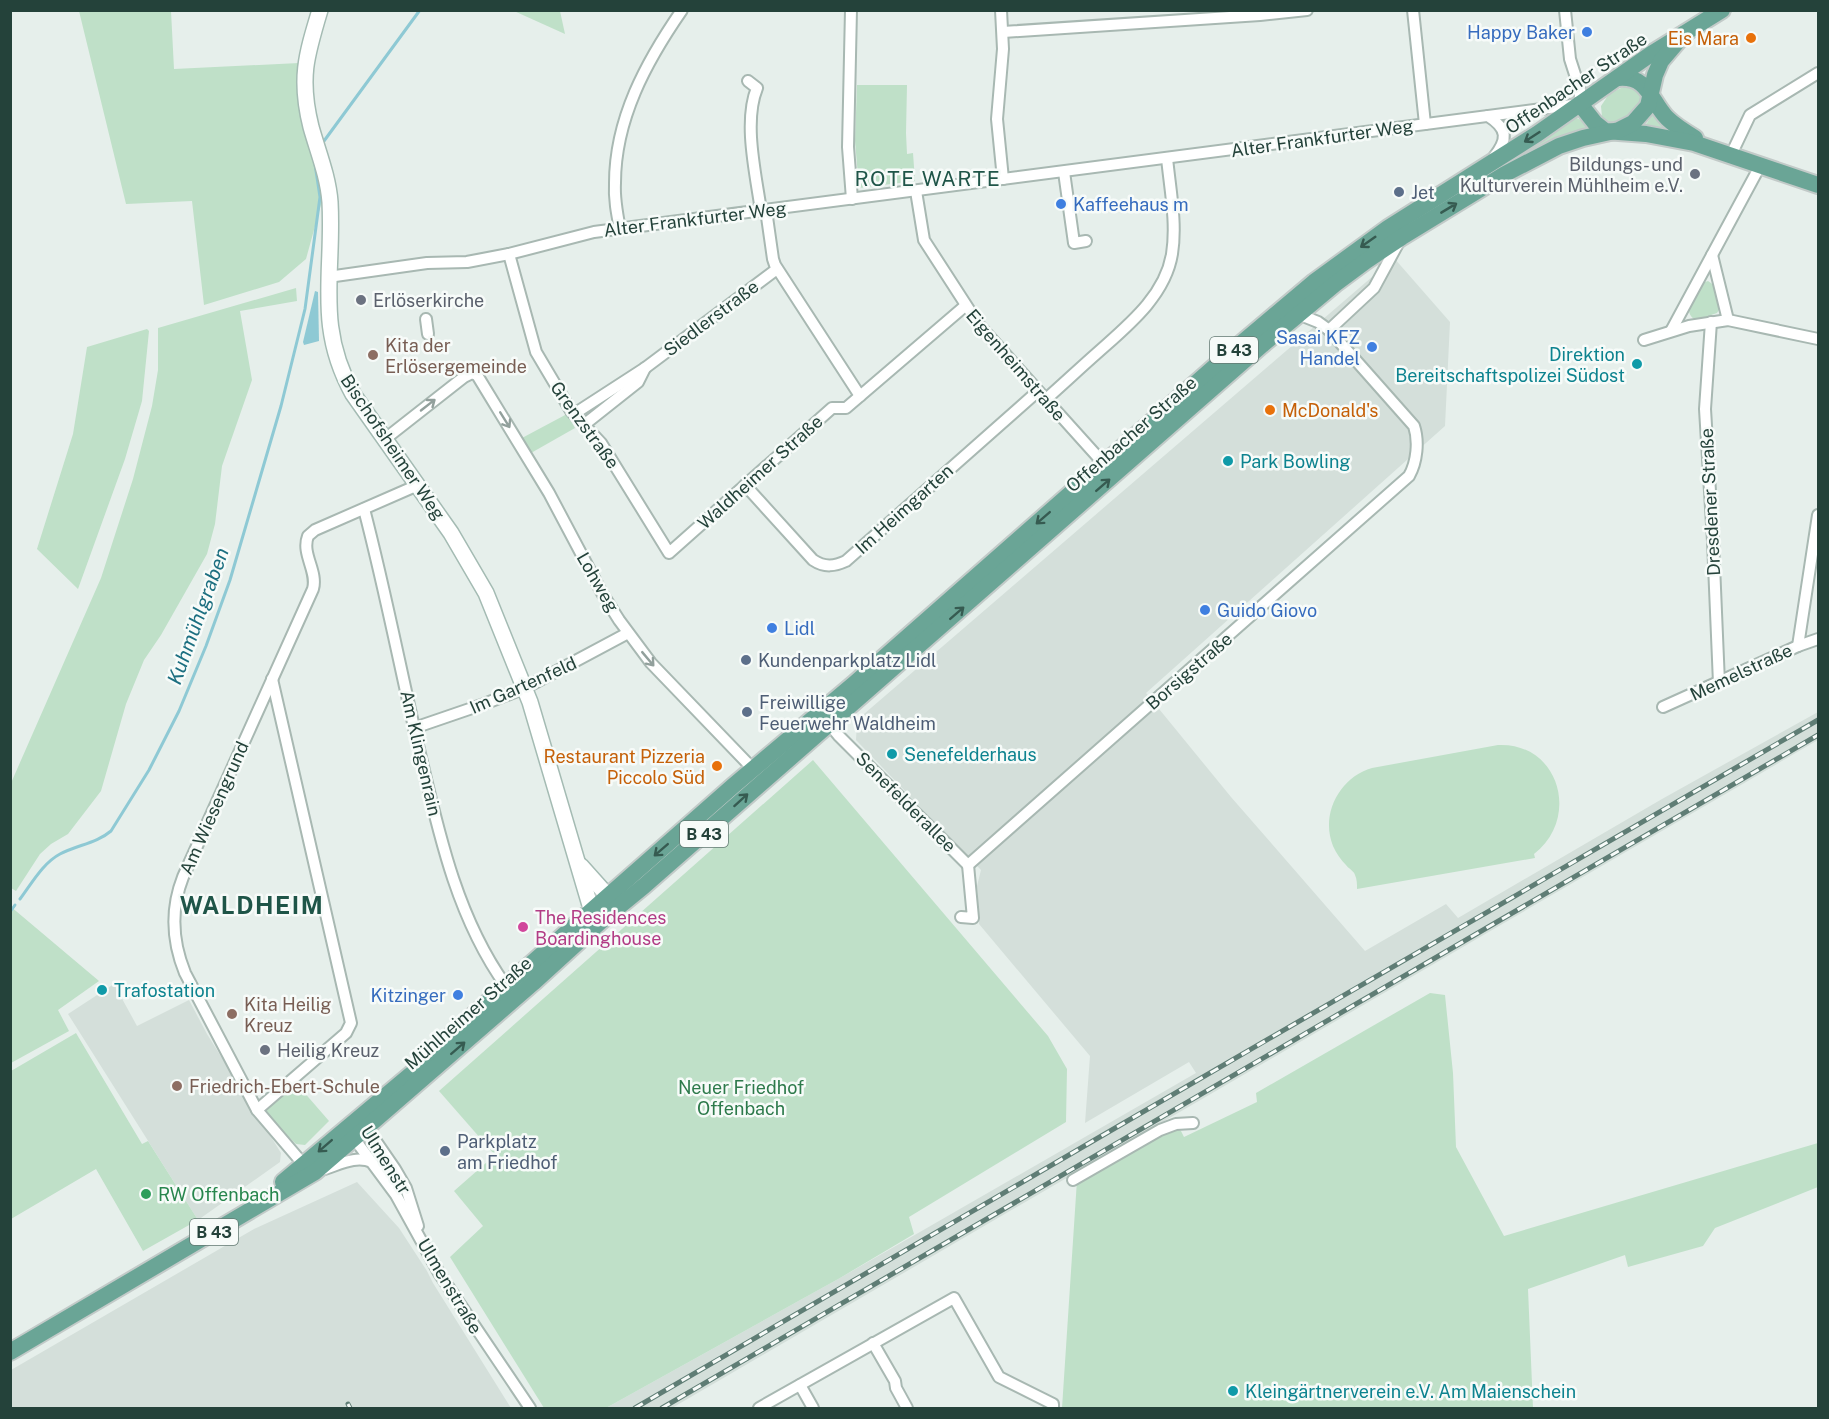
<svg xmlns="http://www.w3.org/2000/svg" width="1829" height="1419" font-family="'Public Sans',sans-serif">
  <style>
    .built { fill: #d4dfda }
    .green { fill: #bfe0c8 }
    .water { fill: #8ec9d4 }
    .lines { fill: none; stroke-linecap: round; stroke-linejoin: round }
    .stream { stroke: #8ec9d4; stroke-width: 3 }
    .street-casing { stroke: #a8b8b2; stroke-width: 14 }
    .secondary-casing { stroke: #a4bbb3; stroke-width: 18 }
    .primary-casing { stroke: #c2cac8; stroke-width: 20 }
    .street { stroke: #fff; stroke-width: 10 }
    .secondary { stroke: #fff; stroke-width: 15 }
    .primary { stroke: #6aa596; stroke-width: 16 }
    .rail-casing { stroke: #5f7d75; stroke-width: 5 }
    .rail { stroke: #f7fbf9; stroke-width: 3; stroke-dasharray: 9; stroke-linecap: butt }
    .oneway { stroke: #365b51 }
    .oneway2 { stroke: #92a09c }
    .shop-dot { fill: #3f7fe0; stroke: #f7fbf9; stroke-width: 2 }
    .food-dot { fill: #e8710a; stroke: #f7fbf9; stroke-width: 2 }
    .worship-dot { fill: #6b7280; stroke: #f7fbf9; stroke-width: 2 }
    .service-dot { fill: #5c6f8a; stroke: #f7fbf9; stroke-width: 2 }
    .education-dot { fill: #8d6e63; stroke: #f7fbf9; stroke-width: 2 }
    .culture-dot { fill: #0f9aa8; stroke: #f7fbf9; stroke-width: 2 }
    .hotel-dot { fill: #d1479c; stroke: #f7fbf9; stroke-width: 2 }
    .leisure-dot { fill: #2e9e5b; stroke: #f7fbf9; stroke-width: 2 }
    .labels { text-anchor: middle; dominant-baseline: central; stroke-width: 5; stroke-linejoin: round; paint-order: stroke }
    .shield { fill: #f7fbf9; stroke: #637a73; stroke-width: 1.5 }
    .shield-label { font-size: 16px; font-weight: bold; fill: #24423a }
    .shop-label { font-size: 18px; fill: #366cbe; stroke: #f7fbf9; text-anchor: end }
    .food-label { font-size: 18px; fill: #c56008; stroke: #f7fbf9; text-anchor: end }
    .street-label { font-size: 18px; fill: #24423a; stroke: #f7fbf9 }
    .worship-label { font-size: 18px; fill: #5b616d; stroke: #f7fbf9; text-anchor: start }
    .service-label { font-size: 18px; fill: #4e5e75; stroke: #f7fbf9; text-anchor: start }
    .education-label { font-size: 18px; fill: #785e54; stroke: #f7fbf9; text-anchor: start }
    .culture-label { font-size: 18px; fill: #0d838f; stroke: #f7fbf9; text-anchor: start }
    .hotel-label { font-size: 18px; fill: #b23c85; stroke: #f7fbf9; text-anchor: start }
    .park-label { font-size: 18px; fill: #2d7a4b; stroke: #f7fbf9 }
    .leisure-label { font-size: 18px; fill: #27864d; stroke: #f7fbf9; text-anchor: start }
    .water-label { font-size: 20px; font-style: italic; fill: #1c6f80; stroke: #f7fbf9 }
    .quarter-label { font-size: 21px; letter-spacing: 1.5px; fill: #1f5548; stroke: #f7fbf9 }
    .district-label { font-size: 24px; font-weight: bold; letter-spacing: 1.5px; fill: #1f5548; stroke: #f7fbf9 }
  </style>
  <rect width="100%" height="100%" fill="#e6efeb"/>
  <!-- built -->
  <g class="built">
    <path d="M 1394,258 L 1450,322 L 1445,426 L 1146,693 L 1231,797 L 1365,951 L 1446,904 L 1458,918 L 1662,799 L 1818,712 L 1818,740 L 672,1408 L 606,1408 L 840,1278 L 1196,1073 L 1189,1062 L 1085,1123 L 1090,1056 L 979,924 L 977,886 L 981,870 L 856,740 L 857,720 Z"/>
    <path d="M 114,984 L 137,1026 L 189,1000 L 207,1034 L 281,1153 L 280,1162 L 198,1220 L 68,1014 Z"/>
    <path d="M 357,1182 L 399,1228 L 427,1271 L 433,1283 L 511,1408 L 11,1408 L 11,1370 L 254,1229 Z"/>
  </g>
  <!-- green -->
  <g class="green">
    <path d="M 79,11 L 171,11 L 174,69 L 299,63 L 325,190 L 306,259 L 279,282 L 204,305 L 192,201 L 126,204 Z"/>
    <path d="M 514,11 L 560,11 L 565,34 Z"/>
    <path d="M 857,85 L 907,85 L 906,133 L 907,154 L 913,153 L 915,181 L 859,188 L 855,141 Z"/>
    <path d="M 1625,86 L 1638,87 L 1644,99 L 1624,124 L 1608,124 L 1602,117 L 1601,106 L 1609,94 Z"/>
    <path d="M 1655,110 L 1677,133 L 1640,128 L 1647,123 Z"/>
    <path d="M 1574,116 L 1594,129 L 1561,137 L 1521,157 L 1519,154 Z"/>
    <path d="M 1708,281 L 1715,286 L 1720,308 L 1717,313 L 1696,320 C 1680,312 1696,294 1702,283 Z"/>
    <path d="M 296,288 L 297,301 L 240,311 L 252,380 L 222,466 L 215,524 L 207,554 L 161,635 L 144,660 L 126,704 L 101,791 L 68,834 L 51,844 L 40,854 L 16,891 L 11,888 L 11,783 L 101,578 L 133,479 L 152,406 L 158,370 L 158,328 Z"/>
    <path d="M 147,329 L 149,331 L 142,401 L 125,459 L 78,589 L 37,549 L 73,434 L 87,347 Z"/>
    <path d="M 567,414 L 575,428 L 531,453 L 522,438 Z"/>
    <path d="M 1498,745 C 1559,742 1581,818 1534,854 L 1535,858 L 1357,889 C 1357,884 1357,879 1355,875 C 1354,871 1349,869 1346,865 C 1341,860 1336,853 1333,846 C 1320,814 1340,777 1372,768 Z"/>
    <path d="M 813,760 L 1048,1036 L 1067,1069 L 1066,1122 L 909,1217 L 914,1234 L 840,1278 L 606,1408 L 544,1408 L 450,1257 L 483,1226 L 454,1191 L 495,1155 L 439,1091 Z"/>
    <path d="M 10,906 L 99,981 L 58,1010 L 69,1031 L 11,1063 Z"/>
    <path d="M 1430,993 L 1445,995 L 1453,1073 L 1456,1147 L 1504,1236 L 1818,1143 L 1818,1187 L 1715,1228 L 1703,1246 L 1628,1267 L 1625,1255 L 1528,1289 L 1533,1408 L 1062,1408 L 1077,1180 L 1172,1127 L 1181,1131 L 1184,1137 L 1257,1102 L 1256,1093 Z"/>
    <path d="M 76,1033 L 142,1144 L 148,1141 L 198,1220 L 143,1251 L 96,1169 L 11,1219 L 11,1071 Z"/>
    <path d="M 296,1083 L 329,1121 L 305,1145 L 296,1144 L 262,1112 Z"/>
  </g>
  <!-- water -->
  <path class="water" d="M 315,291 L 318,292 L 319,341 L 304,345 L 303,342 Z"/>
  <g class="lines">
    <!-- stream -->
    <g class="stream">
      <path d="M 324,141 L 420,10"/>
      <path d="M 20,899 C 32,883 43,863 60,854 C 77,845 97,843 111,831 L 149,770 L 179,711 L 206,646 L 230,580 L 281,406 L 305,309 L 320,197 L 315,164"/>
      <path d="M 10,912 L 15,905"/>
    </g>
    <!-- street casing -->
    <g class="street-casing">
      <g id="street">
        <path d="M 851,10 L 848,147 L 852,199"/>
        <path d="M 1001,10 L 1003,49 L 997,119 L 1003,179"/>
        <path d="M 1413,10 L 1425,124"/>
        <path d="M 1003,32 L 1260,15 L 1307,10"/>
        <path d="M 748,81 L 757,88 C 743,122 756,175 761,211"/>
        <path d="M 1488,116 C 1508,129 1508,139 1494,157"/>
        <path d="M 1731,155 L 1750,115 L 1818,73"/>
        <path d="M 1064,172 L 1074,243 L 1086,241"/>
        <path d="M 916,191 L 924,240 L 979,325 L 1105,465"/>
        <path d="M 766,210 L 773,259 L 775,265 L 860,396"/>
        <path d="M 620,229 C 617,214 614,199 615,183 C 615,119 646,62 682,10"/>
        <path d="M 509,254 L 536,352 L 571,411 L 601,443 L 669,553 L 832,408 L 846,408 L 965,306"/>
        <path d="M 1712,255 L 1728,320"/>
        <path d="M 328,277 L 427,263 L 467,262 L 509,254 L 594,232 L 1580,104 L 1580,90 L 1570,59 L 1565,10"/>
        <path d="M 426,319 L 428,334"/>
        <path d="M 1711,322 L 1705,409 L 1713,541 L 1719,683"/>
        <path d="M 1329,330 L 1374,288 L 1400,240"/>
        <path d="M 1671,331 L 1760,166"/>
        <path d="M 1644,340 L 1689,326 L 1728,320 L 1818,339"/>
        <path d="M 1045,400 C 1062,385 1079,369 1096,354 C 1126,327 1165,297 1172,254 C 1177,223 1170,189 1167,158"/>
        <path d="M 574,414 L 645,368 L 777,269"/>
        <path d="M 585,424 L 638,382 L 645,368"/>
        <path d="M 385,439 L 464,377 L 472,373 L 477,375 L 549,493 L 602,593 L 619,620 L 651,663 L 754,770"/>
        <path d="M 745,485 L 813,560 C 825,568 835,566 846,561 L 1037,392"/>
        <path d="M 364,509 C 386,593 402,678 422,762 C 440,839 459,921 506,986"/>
        <path d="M 1798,646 L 1818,515"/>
        <path d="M 1663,707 L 1798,646 L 1818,639"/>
        <path d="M 826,720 L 839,736 L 968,865"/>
        <path d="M 414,728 L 484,704 L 525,688 L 628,633"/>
        <path d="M 968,865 L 1409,476 C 1417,462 1419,441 1414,426 L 1329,330 L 1318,322 L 1298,314"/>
        <path d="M 961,917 L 973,918 L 968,865"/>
        <path d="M 257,1110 L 346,1033 L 351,1023 L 272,679"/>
        <path d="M 364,1124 L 395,1169 L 406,1188 L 418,1226"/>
        <path d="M 350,1133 L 396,1195 L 439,1273 L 530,1408"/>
        <path d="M 304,1165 L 257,1110 L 185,973 C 172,941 170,910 183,877 L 313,589 C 318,571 301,554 308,536 L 315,530 L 418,485"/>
        <path d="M 321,1170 C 339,1165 355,1155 372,1162"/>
        <path d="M 1073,1180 L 1160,1130 L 1176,1124 L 1193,1123"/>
        <path d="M 873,1343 L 895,1381 L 896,1388 L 907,1408"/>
        <path d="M 800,1385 L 813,1408"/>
        <path d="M 759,1408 L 954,1298 L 999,1377 L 1053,1404 L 1053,1408"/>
      </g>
    </g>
    <!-- secondary casing -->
    <g class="secondary-casing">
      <g id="secondary">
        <path d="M 320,10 C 306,56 299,79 311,127 C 318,152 328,176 330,202 C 334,274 315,326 353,394 L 451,533 L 486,593 L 530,702 L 592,912 L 598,919"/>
        <path d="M 581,866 L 615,904"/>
      </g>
    </g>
    <!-- primary casing -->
    <g class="primary-casing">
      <g id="primary">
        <path d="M 1618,78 C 1648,75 1650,100 1667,118 C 1675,126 1685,132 1695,138"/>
        <path d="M 1580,104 L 1595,123 L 1605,131 L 1646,134 L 1694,143 L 1818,185"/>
        <path d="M 283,1182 L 414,1072 L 436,1049 L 506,986 L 733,786 L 855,683 L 1237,347 L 1314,282 L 1388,228 L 1537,134 L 1651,54 L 1722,10"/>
        <path d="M 10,1352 L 315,1172 L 533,983 L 600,922 L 644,886 L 1262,345 L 1335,284 L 1366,261 L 1402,237 L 1505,174 L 1559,146 L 1583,138 L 1619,130 L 1633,123 L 1648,106 L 1655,75 L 1661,61 L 1684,34"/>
      </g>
    </g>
    <!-- street -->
    <use href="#street" class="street"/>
    <!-- secondary -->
    <use href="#secondary" class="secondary"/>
    <!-- primary -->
    <use href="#primary" class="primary"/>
    <!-- rail casing -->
    <g class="rail-casing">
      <g id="rail">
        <path d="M 348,1404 L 350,1408"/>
        <path d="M 635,1408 L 1098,1138 L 1818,720"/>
        <path d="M 662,1408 L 1818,735"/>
      </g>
    </g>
    <!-- rail -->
    <use href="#rail" class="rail"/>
  </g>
  <!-- one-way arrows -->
  <defs><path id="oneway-shaft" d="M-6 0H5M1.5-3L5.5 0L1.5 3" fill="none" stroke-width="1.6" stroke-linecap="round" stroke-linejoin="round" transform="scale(1.5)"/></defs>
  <g class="oneway">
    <use href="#oneway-shaft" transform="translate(1532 137) rotate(147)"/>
    <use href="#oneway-shaft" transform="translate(1449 208) rotate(-31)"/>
    <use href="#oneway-shaft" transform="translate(1368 242) rotate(145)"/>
    <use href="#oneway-shaft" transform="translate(1103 485) rotate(-41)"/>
    <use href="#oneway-shaft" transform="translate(1043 518) rotate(139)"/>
    <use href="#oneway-shaft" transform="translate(957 613) rotate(-41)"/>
    <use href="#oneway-shaft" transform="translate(741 800) rotate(-42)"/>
    <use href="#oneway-shaft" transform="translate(661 850) rotate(139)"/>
    <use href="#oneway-shaft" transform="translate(458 1048) rotate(-41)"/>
    <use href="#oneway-shaft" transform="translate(325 1146) rotate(139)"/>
  </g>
  <g class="oneway2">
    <use href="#oneway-shaft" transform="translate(428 405) rotate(-38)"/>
    <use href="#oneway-shaft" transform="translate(505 420) rotate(58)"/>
    <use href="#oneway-shaft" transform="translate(648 659) rotate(50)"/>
  </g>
  <!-- markers -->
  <g class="shop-dot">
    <circle cx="1587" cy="32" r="6"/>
    <circle cx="1061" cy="204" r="6"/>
    <circle cx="1372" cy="347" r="6"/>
    <circle cx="1205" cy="610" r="6"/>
    <circle cx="772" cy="628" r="6"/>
    <circle cx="458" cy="995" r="6"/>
  </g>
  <g class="food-dot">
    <circle cx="1751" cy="38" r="6"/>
    <circle cx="1270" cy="410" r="6"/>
    <circle cx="717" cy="766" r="6"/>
  </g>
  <g class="worship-dot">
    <circle cx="1695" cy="174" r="6"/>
    <circle cx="361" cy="300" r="6"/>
    <circle cx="265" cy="1050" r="6"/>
  </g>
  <g class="service-dot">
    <circle cx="1399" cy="192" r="6"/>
    <circle cx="746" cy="660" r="6"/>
    <circle cx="747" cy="712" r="6"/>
    <circle cx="445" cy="1151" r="6"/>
  </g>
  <g class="education-dot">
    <circle cx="373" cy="355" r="6"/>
    <circle cx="232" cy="1014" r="6"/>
    <circle cx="177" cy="1086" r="6"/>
  </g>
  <g class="culture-dot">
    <circle cx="1637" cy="364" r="6"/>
    <circle cx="1228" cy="461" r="6"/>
    <circle cx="892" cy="754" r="6"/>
    <circle cx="102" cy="990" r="6"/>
    <circle cx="1233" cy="1391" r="6"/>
  </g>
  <circle class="hotel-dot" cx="523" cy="927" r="6"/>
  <circle class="leisure-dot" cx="146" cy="1194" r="6"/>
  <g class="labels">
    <!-- shield labels -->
    <g class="shield">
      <rect x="1210" y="337" width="48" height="26" rx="4.5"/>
      <rect x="680" y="821" width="48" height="26" rx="4.5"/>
      <rect x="190" y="1219" width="48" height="26" rx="4.5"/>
    </g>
    <g class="shield-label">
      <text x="1234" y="350">B 43</text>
      <text x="704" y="834">B 43</text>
      <text x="214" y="1232">B 43</text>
    </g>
    <!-- shop labels -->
    <g class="shop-label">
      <text x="1575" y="32">Happy Baker</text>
      <text x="1073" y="204" text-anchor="start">Kaffeehaus m</text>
      <text x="1360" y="337">Sasai KFZ<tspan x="1360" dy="21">Handel</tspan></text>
      <text x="1217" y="610" text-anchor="start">Guido Giovo</text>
      <text x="784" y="628" text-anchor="start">Lidl</text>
      <text x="446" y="995">Kitzinger</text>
    </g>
    <!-- food labels -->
    <g class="food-label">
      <text x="1739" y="38">Eis Mara</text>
      <text x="1282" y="410" text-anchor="start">McDonald's</text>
      <text x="705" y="756">Restaurant Pizzeria<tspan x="705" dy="21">Piccolo Süd</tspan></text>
    </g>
    <!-- street labels -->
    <g class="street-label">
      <text transform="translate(1576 83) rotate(-34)">Offenbacher Straße</text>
      <text transform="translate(1322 138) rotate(-8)">Alter Frankfurter Weg</text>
      <text transform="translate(695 219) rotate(-7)">Alter Frankfurter Weg</text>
      <text transform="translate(711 318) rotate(-37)">Siedlerstraße</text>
      <text transform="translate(1016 365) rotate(49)">Eigenheimstraße</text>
      <text transform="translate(585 425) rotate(54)">Grenzstraße</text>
      <text transform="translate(1131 434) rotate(-41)">Offenbacher Straße</text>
      <text transform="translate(393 447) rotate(56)">Bischofsheimer Weg</text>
      <text transform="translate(760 472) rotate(-42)">Waldheimer Straße</text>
      <text transform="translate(1710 502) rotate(-93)">Dresdener Straße</text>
      <text transform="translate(904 509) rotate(-42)">Im Heimgarten</text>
      <text transform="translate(598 582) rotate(60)">Lohweg</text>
      <text transform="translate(1189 671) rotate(-41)">Borsigstraße</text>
      <text transform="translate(1741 672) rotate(-25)">Memelstraße</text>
      <text transform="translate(523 685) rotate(-24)">Im Gartenfeld</text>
      <text transform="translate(421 753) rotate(77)">Am Klingenrain</text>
      <text transform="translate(906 802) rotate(45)">Senefelderallee</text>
      <text transform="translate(214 808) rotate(-66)">Am Wiesengrund</text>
      <text transform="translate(468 1013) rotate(-41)">Mühlheimer Straße</text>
      <text transform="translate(386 1160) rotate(58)">Ulmenstr</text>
      <text transform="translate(450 1286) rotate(59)">Ulmenstraße</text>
    </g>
    <!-- worship labels -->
    <g class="worship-label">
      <text x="1683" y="164" text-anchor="end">Bildungs- und<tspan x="1683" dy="21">Kulturverein Mühlheim e.V.</tspan></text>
      <text x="373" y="300">Erlöserkirche</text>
      <text x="277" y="1050">Heilig Kreuz</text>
    </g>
    <!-- service labels -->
    <g class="service-label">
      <text x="1411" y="192">Jet</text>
      <text x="758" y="660">Kundenparkplatz Lidl</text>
      <text x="759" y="702">Freiwillige<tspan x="759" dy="21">Feuerwehr Waldheim</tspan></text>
      <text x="457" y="1141">Parkplatz<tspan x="457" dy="21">am Friedhof</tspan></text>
    </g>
    <!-- education labels -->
    <g class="education-label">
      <text x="385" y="345">Kita der<tspan x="385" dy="21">Erlösergemeinde</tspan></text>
      <text x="244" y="1004">Kita Heilig<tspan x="244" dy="21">Kreuz</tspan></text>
      <text x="189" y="1086">Friedrich-Ebert-Schule</text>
    </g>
    <!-- culture labels -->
    <g class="culture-label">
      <text x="1625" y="354" text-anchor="end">Direktion<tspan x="1625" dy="21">Bereitschaftspolizei Südost</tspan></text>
      <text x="1240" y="461">Park Bowling</text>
      <text x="904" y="754">Senefelderhaus</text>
      <text x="114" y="990">Trafostation</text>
      <text x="1245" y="1391">Kleingärtnerverein e.V. Am Maienschein</text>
    </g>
    <!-- hotel labels -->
    <g class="hotel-label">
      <text x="535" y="917">The Residences<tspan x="535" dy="21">Boardinghouse</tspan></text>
    </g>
    <!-- park labels -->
    <g class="park-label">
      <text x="741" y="1087">Neuer Friedhof<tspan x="741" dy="21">Offenbach</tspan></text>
    </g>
    <!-- leisure labels -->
    <g class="leisure-label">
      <text x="158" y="1194">RW Offenbach</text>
    </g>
    <!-- water labels -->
    <g class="water-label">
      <text transform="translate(198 616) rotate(-70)">Kuhmühlgraben</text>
    </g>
    <!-- quarter labels -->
    <g class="quarter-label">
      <text x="928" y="178">ROTE WARTE</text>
    </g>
    <!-- district labels -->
    <g class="district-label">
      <text x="252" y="905">WALDHEIM</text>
    </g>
  </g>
  <!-- border -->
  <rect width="1829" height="1419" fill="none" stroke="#24423a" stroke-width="24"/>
</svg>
